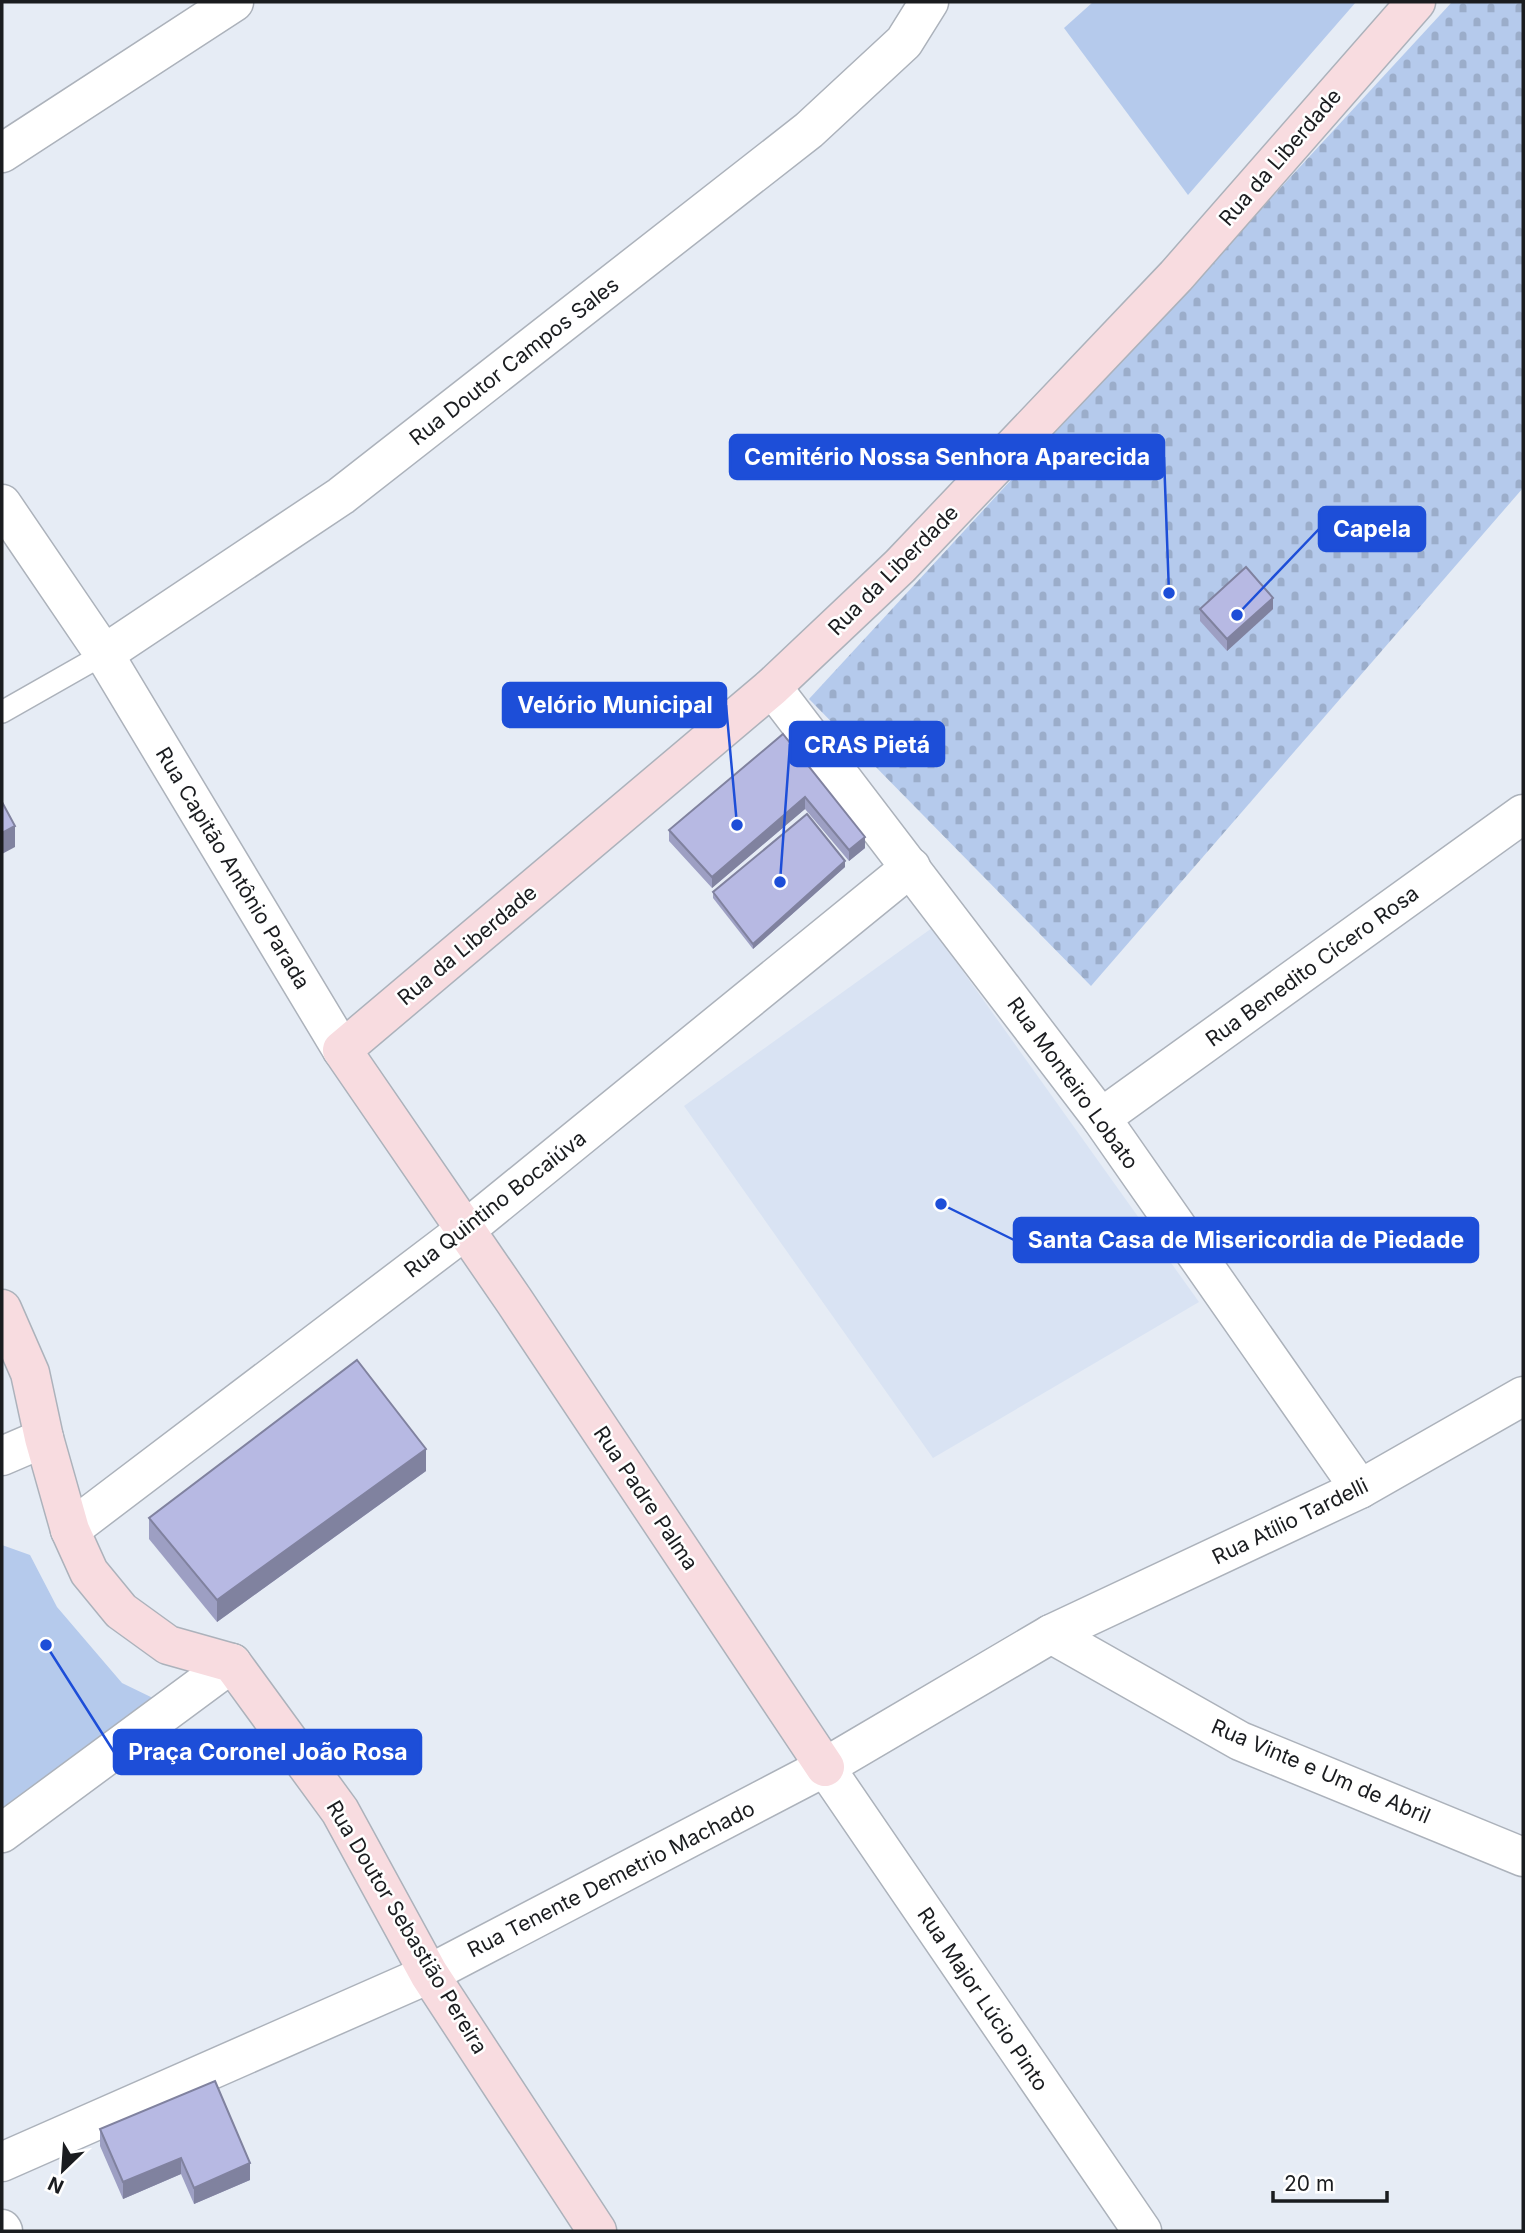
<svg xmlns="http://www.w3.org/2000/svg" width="1525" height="2233" font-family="Inter,sans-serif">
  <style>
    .built { fill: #d9e3f3 }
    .cemetery { fill: url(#cemetery-stones) }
    .green { fill: #b5caec }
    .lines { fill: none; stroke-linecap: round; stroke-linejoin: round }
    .lane-casing { stroke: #acb2bb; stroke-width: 24 }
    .street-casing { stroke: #acb2bb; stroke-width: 41 }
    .secondary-casing { stroke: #acb2bb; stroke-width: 41 }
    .lane { stroke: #fff; stroke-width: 21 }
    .street { stroke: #fff; stroke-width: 38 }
    .secondary { stroke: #f8dce0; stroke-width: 38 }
    .wall { fill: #9d9fc3 }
    .shaded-wall { fill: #80829f }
    .building { fill: #b7b9e3; stroke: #80829f; stroke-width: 2 }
    .labels { text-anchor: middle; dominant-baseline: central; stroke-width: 5; stroke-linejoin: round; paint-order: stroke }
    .street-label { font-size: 21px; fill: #1a1c1f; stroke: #fff }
    .leader { fill: none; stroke: #1d4ed8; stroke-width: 2.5 }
    .callout-dot { fill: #1d4ed8; stroke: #fff; stroke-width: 2.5 }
    .callout { fill: #1d4ed8; stroke: #1d4ed8; stroke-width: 2.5 }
    .callout-label { font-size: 23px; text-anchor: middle; font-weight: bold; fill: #fff }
  </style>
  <defs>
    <pattern id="cemetery-stones" width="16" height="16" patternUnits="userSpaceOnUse" patternTransform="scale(1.75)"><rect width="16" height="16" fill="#b5caec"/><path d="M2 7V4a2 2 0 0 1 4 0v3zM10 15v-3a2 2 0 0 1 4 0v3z" fill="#9badca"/></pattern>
  </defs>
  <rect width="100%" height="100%" fill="#e6ecf5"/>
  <!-- built -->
  <path class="built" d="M 932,928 L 1199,1302 L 933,1458 L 684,1106 Z"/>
  <!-- cemetery -->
  <path class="cemetery" d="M 1452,2 L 1523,2 L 1523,488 L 1091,986 L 809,699 Z"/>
  <!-- green -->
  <g class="green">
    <path d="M 1093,2 L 1356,2 L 1188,195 L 1064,28 Z"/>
    <path d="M 2,1545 L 30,1555 L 57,1607 L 122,1683 L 157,1700 L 2,1815 Z"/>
  </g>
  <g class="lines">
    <!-- lane casing -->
    <g class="lane-casing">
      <path id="lane" d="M 2,712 L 104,654"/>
    </g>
    <!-- street casing -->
    <g class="street-casing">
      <g id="street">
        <path d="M 2,153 L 234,2"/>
        <path d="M 2,504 L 104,654 L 342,1050"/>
        <path d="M 104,654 L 341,496 L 809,130 L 904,42 L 929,2"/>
        <path d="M 772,687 L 1101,1118 L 1360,1489"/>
        <path d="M 1101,1118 L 1523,814"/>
        <path d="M 2,1456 L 44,1438"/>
        <path d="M 70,1530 L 464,1231 L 911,867"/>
        <path d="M 1051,1634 L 1240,1741 L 1523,1857"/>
        <path d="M 825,1767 L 1142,2231"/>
        <path d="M 2,1833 L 232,1663"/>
        <path d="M 2,2162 L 429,1974 L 825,1767 L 1051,1634 L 1360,1489 L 1523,1396"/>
        <path d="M 2,2229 L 3,2231"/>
      </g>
    </g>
    <!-- secondary casing -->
    <g class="secondary-casing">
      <g id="secondary">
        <path d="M 2,1309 L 30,1373 L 44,1438 L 70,1530 L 89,1572 L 121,1611 L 168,1645 L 232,1663 L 340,1811 L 429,1974 L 597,2231"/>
        <path d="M 825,1767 L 515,1302 L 342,1050 L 772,687 L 900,566 L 1176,276 L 1416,2"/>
      </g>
    </g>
    <!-- lane -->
    <use href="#lane" class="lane"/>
    <!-- street -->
    <use href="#street" class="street"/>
    <!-- secondary -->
    <use href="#secondary" class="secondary"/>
  </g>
  <!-- wall -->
  <g class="wall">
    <path d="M 1200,609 L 1273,609 L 1227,651 L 1200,621 Z"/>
    <path d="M 783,734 L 865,848 L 849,861 L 805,809 L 712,888 L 669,841 L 669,830 Z"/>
    <path d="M 845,867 L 753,949 L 713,898 L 713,892 Z"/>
    <path d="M 426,1471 L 217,1622 L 149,1539 L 149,1518 Z"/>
    <path d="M 100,2129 L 250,2180 L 194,2204 L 181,2174 L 123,2199 L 100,2146 Z"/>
  </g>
  <!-- shaded-wall -->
  <g class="shaded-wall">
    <path d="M 1273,598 L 1273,609 L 1227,651 L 1227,639 Z"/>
    <path d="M 805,797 L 805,809 L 712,888 L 712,877 Z"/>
    <path d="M 15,826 L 15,847 L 2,854 L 2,833 Z"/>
    <path d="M 865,837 L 865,848 L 849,861 L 849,850 Z"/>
    <path d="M 845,861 L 845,867 L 753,949 L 753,944 Z"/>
    <path d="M 426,1449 L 426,1471 L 217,1622 L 217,1600 Z"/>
    <path d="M 181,2158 L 181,2174 L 123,2199 L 123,2182 Z"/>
    <path d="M 250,2163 L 250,2180 L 194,2204 L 194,2188 Z"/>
  </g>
  <!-- building -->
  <g class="building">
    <path d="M 1246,567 L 1273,598 L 1227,639 L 1200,609 Z"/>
    <path d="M 783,734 L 865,837 L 849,850 L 805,797 L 712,877 L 669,830 Z"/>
    <path d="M 2,802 L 15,826 L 2,833 Z"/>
    <path d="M 807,814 L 845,861 L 753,944 L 713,892 Z"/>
    <path d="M 357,1360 L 426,1449 L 217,1600 L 149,1518 Z"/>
    <path d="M 215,2081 L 250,2163 L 194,2188 L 181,2158 L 123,2182 L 100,2129 Z"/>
  </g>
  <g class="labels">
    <!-- street labels -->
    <g class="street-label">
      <text transform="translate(1280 157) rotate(-49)">Rua da Liberdade</text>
      <text transform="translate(514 361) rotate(-38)">Rua Doutor Campos Sales</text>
      <text transform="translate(893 570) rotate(-45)">Rua da Liberdade</text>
      <text transform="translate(233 868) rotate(59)">Rua Capitão Antônio Parada</text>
      <text transform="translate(467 945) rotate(-40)">Rua da Liberdade</text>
      <text transform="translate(1312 966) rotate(-36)">Rua Benedito Cícero Rosa</text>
      <text transform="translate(1073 1083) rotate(54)">Rua Monteiro Lobato</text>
      <text transform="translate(495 1204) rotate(-38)">Rua Quintino Bocaiúva</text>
      <text transform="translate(646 1498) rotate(56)">Rua Padre Palma</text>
      <text transform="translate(1290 1521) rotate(-26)">Rua Atílio Tardelli</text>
      <text transform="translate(1321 1771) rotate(23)">Rua Vinte e Um de Abril</text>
      <text transform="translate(611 1879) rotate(-27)">Rua Tenente Demetrio Machado</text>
      <text transform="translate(407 1927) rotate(59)">Rua Doutor Sebastião Pereira</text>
      <text transform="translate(983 1999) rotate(56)">Rua Major Lúcio Pinto</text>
    </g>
  </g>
  <!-- callouts -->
  <path class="leader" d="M1169 593L1164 457M1237 615L1319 529M737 825L726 705M780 882L790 744M941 1204L1014 1240M46 1645L114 1752"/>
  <g class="callout-dot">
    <circle cx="1169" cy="593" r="7"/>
    <circle cx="1237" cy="615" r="7"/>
    <circle cx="737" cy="825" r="7"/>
    <circle cx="780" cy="882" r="7"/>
    <circle cx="941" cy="1204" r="7"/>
    <circle cx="46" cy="1645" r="7"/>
  </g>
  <g class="callout">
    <rect x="730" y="435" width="434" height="44" rx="7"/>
    <rect x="1319" y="507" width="106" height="44" rx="7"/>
    <rect x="503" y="683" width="223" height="44" rx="7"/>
    <rect x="790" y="722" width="154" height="44" rx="7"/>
    <rect x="1014" y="1218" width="464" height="44" rx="7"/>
    <rect x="114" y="1730" width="307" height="44" rx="7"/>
  </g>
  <g class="callout-label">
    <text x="947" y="465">Cemitério Nossa Senhora Aparecida</text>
    <text x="1372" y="537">Capela</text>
    <text x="615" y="713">Velório Municipal</text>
    <text x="867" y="753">CRAS Pietá</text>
    <text x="1246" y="1248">Santa Casa de Misericordia de Piedade</text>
    <text x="268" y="1760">Praça Coronel João Rosa</text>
  </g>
  <!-- border -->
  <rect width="1525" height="2233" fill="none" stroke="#1a1c1f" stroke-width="7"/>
  <!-- north arrow -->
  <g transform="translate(63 2170) rotate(205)" stroke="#ffffff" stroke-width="5" paint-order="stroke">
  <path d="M0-5L12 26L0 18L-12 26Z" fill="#1a1c1f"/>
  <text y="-10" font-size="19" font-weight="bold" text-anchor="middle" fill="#1a1c1f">N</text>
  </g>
  <!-- scale -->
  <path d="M1273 2191v10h114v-10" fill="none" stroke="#1a1c1f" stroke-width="3.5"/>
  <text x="1284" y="2191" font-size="21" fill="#1a1c1f" stroke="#ffffff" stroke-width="5" paint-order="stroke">20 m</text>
</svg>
